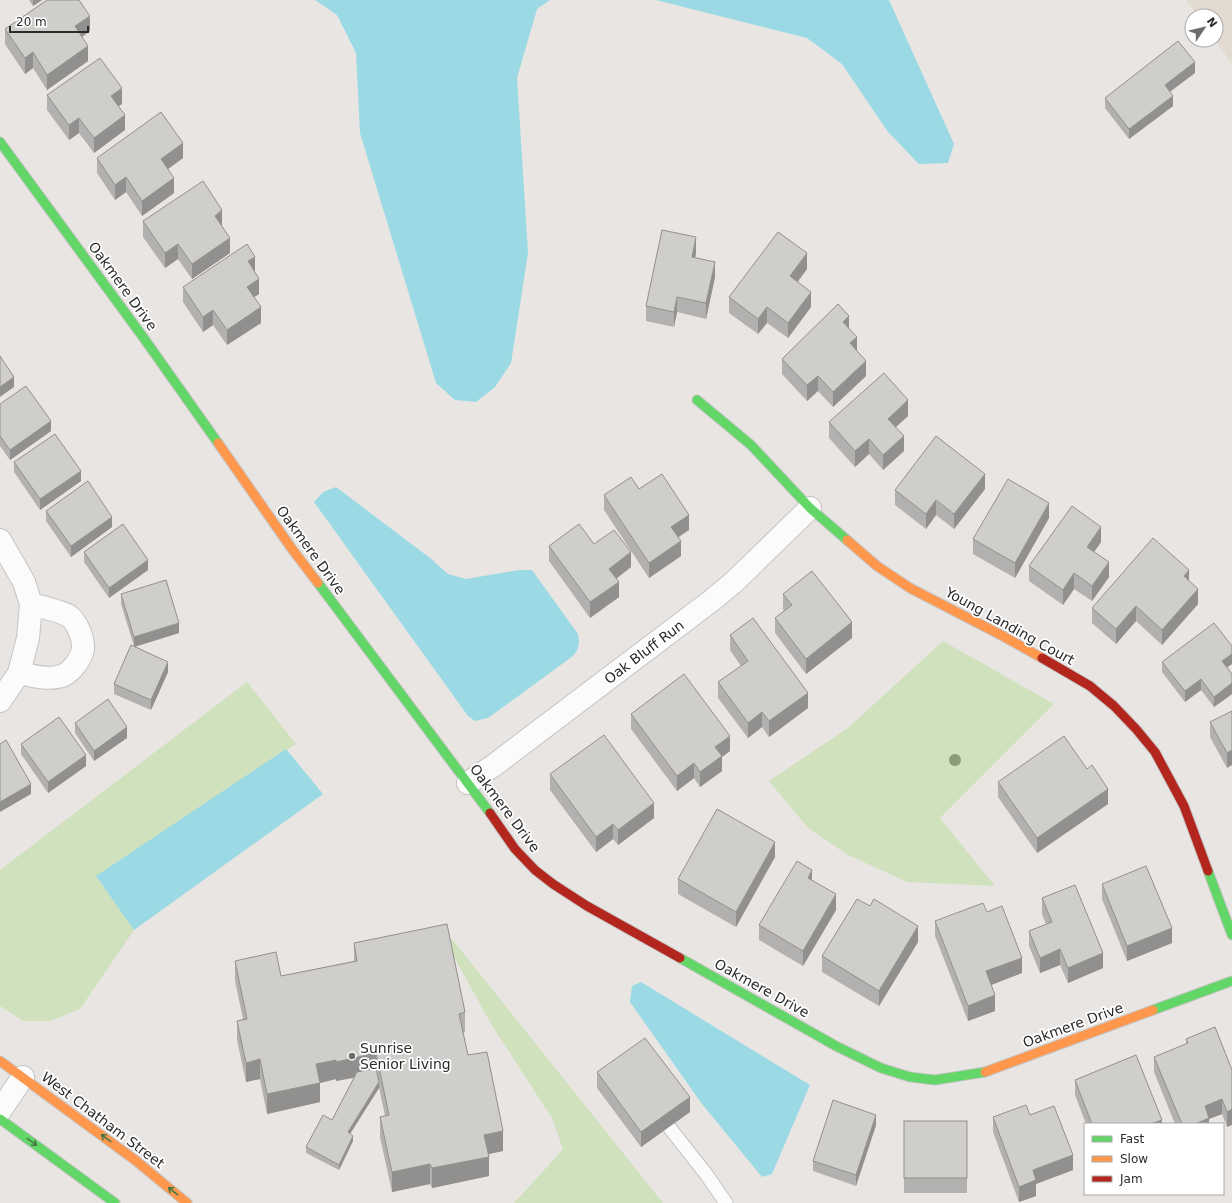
<svg xmlns="http://www.w3.org/2000/svg" width="1232" height="1203" font-family="'DejaVu Sans',sans-serif">
  <style>
    .education { fill: #e3dbd1 }
    .green { fill: #d0e1bd }
    .water { fill: #9bdae4 }
    .lines { fill: none; stroke-linecap: round; stroke-linejoin: round }
    .lane-casing { stroke: #c5c4c4; stroke-width: 15 }
    .street-casing { stroke: #c5c4c4; stroke-width: 24 }
    .fast-casing { stroke: #c5c4c4; stroke-width: 11 }
    .slow-casing { stroke: #c5c4c4; stroke-width: 11 }
    .jam-casing { stroke: #c5c4c4; stroke-width: 11 }
    .lane { stroke: #fcfbfb; stroke-width: 13 }
    .street { stroke: #fcfbfb; stroke-width: 22 }
    .fast { stroke: #63d668; stroke-width: 9 }
    .slow { stroke: #ff974d; stroke-width: 9 }
    .jam { stroke: #b3261e; stroke-width: 9 }
    .tree { fill: #879e77 }
    .wall { fill: #b3b1af }
    .shaded-wall { fill: #92908e }
    .building { fill: #d0cecb; stroke: #92908e }
    .oneway { stroke: #447846 }
    .poi-dot { fill: #6e6c6b; stroke: #fff; stroke-width: 1.5 }
    .labels { text-anchor: middle; dominant-baseline: central; stroke-width: 3.5; stroke-linejoin: round; paint-order: stroke }
    .street-label { font-size: 14px; fill: #2b2b2b; stroke: #fff }
    .poi-label { font-size: 14px; fill: #2b2b2b; stroke: #fff; text-anchor: start }
  </style>
  <rect width="100%" height="100%" fill="#e9e5e2"/>
  <!-- education -->
  <path class="education" d="M 1186,0 L 1232,0 L 1232,64 L 1215,40 L 1216,40 L 1216,16 L 1198,16 Z"/>
  <!-- green -->
  <g class="green">
    <path d="M 943,641 L 1054,704 L 940,818 L 995,886 L 907,882 L 848,855 L 808,828 L 769,781 L 848,728 Z"/>
    <path d="M 247,682 L 296,744 L 96,876 L 134,930 L 80,1009 L 50,1021 L 23,1021 L 0,1006 L 0,870 Z"/>
    <path d="M 452,939 L 663,1203 L 514,1203 L 548,1166 L 563,1149 L 552,1118 L 491,1024 L 447,944 Z"/>
  </g>
  <!-- water -->
  <g class="water">
    <path d="M 315,0 L 550,0 L 537,9 L 517,78 L 528,253 L 511,363 L 495,387 L 476,402 L 455,400 L 436,383 L 360,133 L 356,53 L 337,15 Z"/>
    <path d="M 656,0 L 889,0 L 954,144 L 948,163 L 919,164 L 888,132 L 842,64 L 807,38 Z"/>
    <path d="M 336,487 L 430,558 L 448,574 L 466,579 L 519,570 L 532,570 L 578,634 C 580,643 579,649 573,656 L 488,718 L 475,721 L 468,716 L 314,502 L 323,492 Z"/>
    <path d="M 286,749 L 323,794 L 134,930 L 96,876 Z"/>
    <path d="M 641,982 L 810,1085 L 772,1174 L 762,1177 L 702,1104 L 630,1002 L 632,986 Z"/>
  </g>
  <g class="lines">
    <!-- lane casing -->
    <g class="lane-casing">
      <path id="lane" d="M 669,1127 L 706,1174 L 726,1203"/>
    </g>
    <!-- street casing -->
    <g class="street-casing">
      <g id="street">
        <path d="M 0,540 L 24,582 L 31,604 L 28,638 L 19,673 L 0,701"/>
        <path d="M 19,673 C 32,676 51,681 64,675 C 73,670 81,659 83,649 C 84,639 77,622 69,616 C 61,611 41,607 31,604"/>
        <path d="M 468,783 L 493,766 L 711,601 L 734,582 L 810,508"/>
        <path d="M 0,1111 L 23,1077"/>
      </g>
    </g>
    <!-- fast casing -->
    <g class="fast-casing">
      <g id="fast">
        <path d="M 0,142 L 143,337 L 218,443"/>
        <path d="M 697,400 L 751,445 L 810,508 L 847,540"/>
        <path d="M 318,583 L 490,813"/>
        <path d="M 1208,871 L 1232,935"/>
        <path d="M 680,958 L 836,1046 L 881,1068 L 910,1077 L 935,1080 L 985,1072"/>
        <path d="M 1153,1010 L 1232,981"/>
        <path d="M 0,1119 L 115,1203"/>
      </g>
    </g>
    <!-- slow casing -->
    <g class="slow-casing">
      <g id="slow">
        <path d="M 218,443 L 292,549 L 318,583"/>
        <path d="M 847,540 L 877,566 L 910,588 L 1001,635 L 1042,658"/>
        <path d="M 0,1061 L 135,1160 L 187,1203"/>
        <path d="M 985,1072 L 1153,1010"/>
      </g>
    </g>
    <!-- jam casing -->
    <g class="jam-casing">
      <g id="jam">
        <path d="M 1042,658 L 1090,686 L 1114,706 L 1136,729 L 1155,752 L 1184,806 L 1208,871"/>
        <path d="M 490,813 L 515,849 L 535,870 L 553,884 L 587,906 L 680,958"/>
      </g>
    </g>
    <!-- lane -->
    <use href="#lane" class="lane"/>
    <!-- street -->
    <use href="#street" class="street"/>
    <!-- fast -->
    <use href="#fast" class="fast"/>
    <!-- slow -->
    <use href="#slow" class="slow"/>
    <!-- jam -->
    <use href="#jam" class="jam"/>
  </g>
  <!-- trees -->
  <circle class="tree" cx="955" cy="760" r="6"/>
  <!-- wall -->
  <g class="wall">
    <path d="M 29,0 L 42,0 L 33,6 Z"/>
    <path d="M 5,29 L 90,31 L 82,37 L 88,61 L 47,90 L 33,68 L 25,74 L 5,44 Z"/>
    <path d="M 1195,73 L 1170,92 L 1173,106 L 1129,139 L 1105,108 L 1105,98 Z"/>
    <path d="M 47,95 L 122,104 L 118,106 L 125,130 L 94,153 L 79,133 L 69,140 L 47,110 Z"/>
    <path d="M 97,158 L 183,158 L 168,169 L 174,193 L 142,216 L 126,192 L 115,200 L 97,173 Z"/>
    <path d="M 143,221 L 222,225 L 222,226 L 230,253 L 192,279 L 178,259 L 165,268 L 143,237 Z"/>
    <path d="M 696,253 L 695,258 L 715,277 L 706,319 L 677,312 L 674,327 L 646,321 L 646,306 Z"/>
    <path d="M 807,269 L 798,282 L 811,307 L 788,338 L 767,323 L 758,334 L 729,313 L 729,297 Z"/>
    <path d="M 255,272 L 259,294 L 254,297 L 261,323 L 227,345 L 213,325 L 203,332 L 183,302 L 183,287 Z"/>
    <path d="M 849,328 L 866,376 L 833,407 L 818,391 L 807,401 L 782,374 L 782,359 Z"/>
    <path d="M 0,404 L 51,431 L 10,460 L 0,446 Z"/>
    <path d="M 908,416 L 896,427 L 904,451 L 883,470 L 869,454 L 855,467 L 829,438 L 829,422 Z"/>
    <path d="M 14,462 L 81,481 L 40,510 L 14,472 Z"/>
    <path d="M 639,489 L 689,530 L 678,537 L 681,556 L 649,578 L 604,510 L 604,495 Z"/>
    <path d="M 985,489 L 954,529 L 936,515 L 926,529 L 895,505 L 895,490 Z"/>
    <path d="M 46,511 L 112,527 L 71,557 L 46,521 Z"/>
    <path d="M 1049,518 L 1015,578 L 973,554 L 973,539 Z"/>
    <path d="M 1101,542 L 1094,552 L 1109,577 L 1092,601 L 1074,589 L 1063,605 L 1029,581 L 1029,566 Z"/>
    <path d="M 594,544 L 631,567 L 616,579 L 619,597 L 590,618 L 549,561 L 549,546 Z"/>
    <path d="M 84,552 L 148,570 L 109,598 L 84,562 Z"/>
    <path d="M 1189,581 L 1198,604 L 1162,645 L 1136,621 L 1116,644 L 1092,623 L 1092,608 Z"/>
    <path d="M 121,594 L 179,633 L 134,647 L 168,672 L 151,710 L 114,694 L 114,684 L 134,646 L 121,604 Z"/>
    <path d="M 783,594 L 852,638 L 806,674 L 775,633 L 775,618 L 784,611 L 783,609 Z"/>
    <path d="M 730,635 L 808,708 L 769,737 L 762,727 L 748,738 L 718,698 L 718,682 L 741,666 L 730,650 Z"/>
    <path d="M 1232,646 L 1232,664 L 1227,667 L 1232,674 L 1232,694 L 1214,707 L 1201,690 L 1185,702 L 1162,672 L 1162,662 Z"/>
    <path d="M 1232,711 L 1227,768 L 1210,737 L 1210,722 Z"/>
    <path d="M 631,714 L 730,751 L 722,757 L 722,771 L 700,787 L 694,778 L 677,791 L 631,729 Z"/>
    <path d="M 75,723 L 127,738 L 94,761 L 75,733 Z"/>
    <path d="M 21,744 L 86,766 L 48,793 L 21,754 Z"/>
    <path d="M 1087,769 L 1108,804 L 1037,853 L 998,797 L 998,782 Z"/>
    <path d="M 550,774 L 654,818 L 618,845 L 613,839 L 596,852 L 550,790 Z"/>
    <path d="M 775,857 L 736,927 L 678,894 L 678,879 Z"/>
    <path d="M 812,881 L 836,910 L 803,966 L 759,940 L 759,925 Z"/>
    <path d="M 1102,884 L 1172,943 L 1127,961 L 1102,899 Z"/>
    <path d="M 1042,898 L 1103,968 L 1068,983 L 1060,965 L 1040,973 L 1029,946 L 1029,931 L 1046,924 L 1042,914 Z"/>
    <path d="M 870,906 L 918,942 L 879,1006 L 822,972 L 822,956 Z"/>
    <path d="M 987,912 L 1022,973 L 991,985 L 995,1011 L 968,1021 L 935,936 L 935,921 Z"/>
    <path d="M 354,943 L 465,1012 L 465,1032 L 463,1033 L 468,1055 L 503,1151 L 488,1154 L 489,1176 L 432,1188 L 430,1184 L 392,1192 L 380,1137 L 380,1117 L 385,1116 L 379,1087 L 379,1088 L 350,1134 L 353,1141 L 339,1170 L 306,1153 L 306,1147 L 332,1120 L 354,1078 L 336,1081 L 336,1079 L 320,1083 L 320,1102 L 267,1114 L 260,1079 L 246,1082 L 237,1040 L 237,1021 L 243,1019 L 235,981 L 235,961 L 281,976 L 354,961 Z"/>
    <path d="M 1186,1039 L 1232,1070 L 1227,1127 L 1222,1114 L 1209,1119 L 1209,1124 L 1175,1124 L 1154,1072 L 1154,1057 L 1186,1044 Z"/>
    <path d="M 597,1072 L 690,1112 L 641,1147 L 597,1088 Z"/>
    <path d="M 1075,1080 L 1162,1124 L 1086,1124 L 1075,1095 Z"/>
    <path d="M 1030,1115 L 1073,1170 L 1036,1184 L 1036,1196 L 1019,1202 L 993,1132 L 993,1117 Z"/>
    <rect x="904" y="1121" width="63" height="72"/>
    <path d="M 876,1125 L 856,1186 L 813,1171 L 813,1161 Z"/>
  </g>
  <!-- shaded-wall -->
  <g class="shaded-wall">
    <path d="M 33,0 L 42,0 L 33,6 Z"/>
    <path d="M 90,16 L 90,31 L 75,42 L 75,26 Z"/>
    <path d="M 88,46 L 88,61 L 47,90 L 47,75 Z"/>
    <path d="M 33,52 L 33,68 L 25,74 L 25,58 Z"/>
    <path d="M 1195,62 L 1195,73 L 1165,95 L 1165,85 Z"/>
    <path d="M 122,88 L 122,104 L 111,111 L 111,96 Z"/>
    <path d="M 1173,96 L 1173,106 L 1129,139 L 1129,129 Z"/>
    <path d="M 125,115 L 125,130 L 94,153 L 94,138 Z"/>
    <path d="M 79,118 L 79,133 L 69,140 L 69,125 Z"/>
    <path d="M 183,143 L 183,158 L 161,174 L 161,159 Z"/>
    <path d="M 126,177 L 126,192 L 115,200 L 115,185 Z"/>
    <path d="M 174,178 L 174,193 L 142,216 L 142,201 Z"/>
    <path d="M 222,210 L 222,225 L 215,231 L 215,216 Z"/>
    <path d="M 696,237 L 696,253 L 692,272 L 692,257 Z"/>
    <path d="M 230,238 L 230,253 L 192,279 L 192,264 Z"/>
    <path d="M 178,244 L 178,259 L 165,268 L 165,253 Z"/>
    <path d="M 807,253 L 807,269 L 790,291 L 790,276 Z"/>
    <path d="M 255,257 L 255,272 L 248,261 Z"/>
    <path d="M 715,262 L 715,277 L 706,319 L 706,303 Z"/>
    <path d="M 259,279 L 259,294 L 247,302 L 247,287 Z"/>
    <path d="M 811,292 L 811,307 L 788,338 L 788,323 Z"/>
    <path d="M 677,297 L 677,312 L 674,327 L 674,312 Z"/>
    <path d="M 261,307 L 261,323 L 227,345 L 227,330 Z"/>
    <path d="M 767,307 L 767,323 L 758,334 L 758,319 Z"/>
    <path d="M 213,310 L 213,325 L 203,332 L 203,317 Z"/>
    <path d="M 849,316 L 849,331 L 843,322 Z"/>
    <path d="M 857,337 L 857,352 L 850,343 Z"/>
    <path d="M 866,361 L 866,376 L 833,407 L 833,392 Z"/>
    <path d="M 818,376 L 818,391 L 807,401 L 807,385 Z"/>
    <path d="M 14,377 L 14,387 L 0,397 L 0,387 Z"/>
    <path d="M 908,400 L 908,416 L 888,434 L 888,419 Z"/>
    <path d="M 51,421 L 51,431 L 10,460 L 10,450 Z"/>
    <path d="M 904,436 L 904,451 L 883,470 L 883,455 Z"/>
    <path d="M 869,439 L 869,454 L 855,467 L 855,451 Z"/>
    <path d="M 81,471 L 81,481 L 40,510 L 40,499 Z"/>
    <path d="M 985,474 L 985,489 L 954,529 L 954,514 Z"/>
    <path d="M 936,500 L 936,515 L 926,529 L 926,514 Z"/>
    <path d="M 1049,503 L 1049,518 L 1015,578 L 1015,563 Z"/>
    <path d="M 689,515 L 689,530 L 671,542 L 671,527 Z"/>
    <path d="M 112,517 L 112,527 L 71,557 L 71,546 Z"/>
    <path d="M 1101,527 L 1101,542 L 1087,562 L 1087,547 Z"/>
    <path d="M 681,541 L 681,556 L 649,578 L 649,563 Z"/>
    <path d="M 631,552 L 631,567 L 609,584 L 609,569 Z"/>
    <path d="M 148,560 L 148,570 L 109,598 L 109,588 Z"/>
    <path d="M 1109,562 L 1109,577 L 1092,601 L 1092,586 Z"/>
    <path d="M 1189,570 L 1189,585 L 1184,576 Z"/>
    <path d="M 1074,573 L 1074,589 L 1063,605 L 1063,590 Z"/>
    <path d="M 619,582 L 619,597 L 590,618 L 590,602 Z"/>
    <path d="M 1198,589 L 1198,604 L 1162,645 L 1162,630 Z"/>
    <path d="M 1136,606 L 1136,621 L 1116,644 L 1116,629 Z"/>
    <path d="M 852,622 L 852,638 L 806,674 L 806,659 Z"/>
    <path d="M 179,623 L 179,633 L 134,647 L 134,637 Z"/>
    <path d="M 1232,654 L 1232,664 L 1222,671 L 1222,661 Z"/>
    <path d="M 168,662 L 168,672 L 151,710 L 151,700 Z"/>
    <path d="M 1201,679 L 1201,690 L 1185,702 L 1185,691 Z"/>
    <path d="M 1232,683 L 1232,694 L 1214,707 L 1214,697 Z"/>
    <path d="M 808,693 L 808,708 L 769,737 L 769,721 Z"/>
    <path d="M 762,712 L 762,727 L 748,738 L 748,723 Z"/>
    <path d="M 127,727 L 127,738 L 94,761 L 94,751 Z"/>
    <path d="M 730,736 L 730,751 L 722,757 L 722,771 L 700,787 L 700,772 L 715,747 Z"/>
    <path d="M 1232,750 L 1232,765 L 1227,768 L 1227,753 Z"/>
    <path d="M 86,755 L 86,766 L 48,793 L 48,782 Z"/>
    <path d="M 694,763 L 694,778 L 677,791 L 677,776 Z"/>
    <path d="M 31,784 L 31,794 L 0,812 L 0,802 Z"/>
    <path d="M 1108,789 L 1108,804 L 1037,853 L 1037,838 Z"/>
    <path d="M 654,803 L 654,818 L 618,845 L 618,830 Z"/>
    <path d="M 613,824 L 613,839 L 596,852 L 596,837 Z"/>
    <path d="M 775,842 L 775,857 L 736,927 L 736,912 Z"/>
    <path d="M 812,870 L 812,885 L 808,878 Z"/>
    <path d="M 836,894 L 836,910 L 803,966 L 803,951 Z"/>
    <path d="M 918,926 L 918,942 L 879,1006 L 879,991 Z"/>
    <path d="M 1172,928 L 1172,943 L 1127,961 L 1127,946 Z"/>
    <path d="M 1060,949 L 1060,965 L 1040,973 L 1040,958 Z"/>
    <path d="M 1103,953 L 1103,968 L 1068,983 L 1068,968 Z"/>
    <path d="M 1022,958 L 1022,973 L 986,987 L 986,971 Z"/>
    <path d="M 995,995 L 995,1011 L 968,1021 L 968,1006 Z"/>
    <path d="M 376,1053 L 376,1073 L 336,1081 L 336,1062 Z"/>
    <path d="M 260,1059 L 260,1079 L 246,1082 L 246,1063 Z"/>
    <path d="M 336,1060 L 336,1079 L 320,1083 L 320,1102 L 267,1114 L 267,1094 L 316,1064 Z"/>
    <path d="M 379,1082 L 379,1088 L 348,1137 L 348,1132 Z"/>
    <path d="M 690,1097 L 690,1112 L 641,1147 L 641,1132 Z"/>
    <path d="M 1222,1099 L 1222,1114 L 1209,1119 L 1209,1124 L 1195,1124 L 1205,1106 Z"/>
    <path d="M 1232,1109 L 1232,1125 L 1227,1127 L 1227,1112 Z"/>
    <path d="M 876,1115 L 876,1125 L 856,1186 L 856,1175 Z"/>
    <path d="M 1162,1120 L 1162,1124 L 1150,1124 Z"/>
    <path d="M 503,1131 L 503,1151 L 484,1155 L 484,1135 Z"/>
    <path d="M 353,1136 L 353,1141 L 339,1170 L 339,1165 Z"/>
    <path d="M 1073,1155 L 1073,1170 L 1036,1184 L 1036,1196 L 1019,1202 L 1019,1187 L 1033,1170 Z"/>
    <path d="M 489,1157 L 489,1176 L 432,1188 L 432,1168 Z"/>
    <path d="M 430,1164 L 430,1184 L 392,1192 L 392,1172 Z"/>
  </g>
  <!-- building -->
  <g class="building">
    <path d="M 47,0 L 79,0 L 90,16 L 75,26 L 88,46 L 47,75 L 33,52 L 25,58 L 5,29 Z"/>
    <path d="M 1178,41 L 1195,62 L 1165,85 L 1173,96 L 1129,129 L 1105,98 Z"/>
    <path d="M 100,58 L 122,88 L 111,96 L 125,115 L 94,138 L 79,118 L 69,125 L 47,95 Z"/>
    <path d="M 161,112 L 183,143 L 161,159 L 174,178 L 142,201 L 126,177 L 115,185 L 97,158 Z"/>
    <path d="M 203,181 L 222,210 L 215,216 L 230,238 L 192,264 L 178,244 L 165,253 L 143,221 Z"/>
    <path d="M 662,230 L 696,237 L 692,257 L 715,262 L 706,303 L 677,297 L 674,312 L 646,306 Z"/>
    <path d="M 778,232 L 807,253 L 790,276 L 811,292 L 788,323 L 767,307 L 758,319 L 729,297 Z"/>
    <path d="M 247,244 L 255,257 L 248,261 L 259,279 L 247,287 L 261,307 L 227,330 L 213,310 L 203,317 L 183,287 Z"/>
    <path d="M 838,304 L 849,316 L 843,322 L 857,337 L 850,343 L 866,361 L 833,392 L 818,376 L 807,385 L 782,359 Z"/>
    <path d="M 0,356 L 14,377 L 0,387 Z"/>
    <path d="M 884,373 L 908,400 L 888,419 L 904,436 L 883,455 L 869,439 L 855,451 L 829,422 Z"/>
    <path d="M 26,386 L 51,421 L 10,450 L 0,436 L 0,404 Z"/>
    <path d="M 55,434 L 81,471 L 40,499 L 14,462 Z"/>
    <path d="M 936,436 L 985,474 L 954,514 L 936,500 L 926,514 L 895,490 Z"/>
    <path d="M 662,474 L 689,515 L 671,527 L 681,541 L 649,563 L 604,495 L 631,477 L 639,489 Z"/>
    <path d="M 1008,479 L 1049,503 L 1015,563 L 973,539 Z"/>
    <path d="M 88,481 L 112,517 L 71,546 L 46,511 Z"/>
    <path d="M 1072,506 L 1101,527 L 1087,547 L 1109,562 L 1092,586 L 1074,573 L 1063,590 L 1029,566 Z"/>
    <path d="M 123,524 L 148,560 L 109,588 L 84,552 Z"/>
    <path d="M 579,524 L 594,544 L 614,530 L 631,552 L 609,569 L 619,582 L 590,602 L 549,546 Z"/>
    <path d="M 1153,538 L 1189,570 L 1184,576 L 1198,589 L 1162,630 L 1136,606 L 1116,629 L 1092,608 Z"/>
    <path d="M 812,571 L 852,622 L 806,659 L 775,618 L 792,605 L 783,594 Z"/>
    <path d="M 166,580 L 179,623 L 134,637 L 121,594 Z"/>
    <path d="M 753,618 L 808,693 L 769,721 L 762,712 L 748,723 L 718,682 L 748,661 L 730,635 Z"/>
    <path d="M 1214,623 L 1232,646 L 1232,654 L 1222,661 L 1232,674 L 1232,683 L 1214,697 L 1201,679 L 1185,691 L 1162,662 Z"/>
    <path d="M 131,645 L 168,662 L 151,700 L 114,684 Z"/>
    <path d="M 684,674 L 730,736 L 715,747 L 722,756 L 700,772 L 694,763 L 677,776 L 631,714 Z"/>
    <path d="M 108,699 L 127,727 L 94,751 L 75,723 Z"/>
    <path d="M 1232,711 L 1232,750 L 1227,753 L 1210,722 Z"/>
    <path d="M 59,717 L 86,755 L 48,782 L 21,744 Z"/>
    <path d="M 604,735 L 654,803 L 618,830 L 613,824 L 596,837 L 550,774 Z"/>
    <path d="M 1064,736 L 1087,769 L 1092,765 L 1108,789 L 1037,838 L 998,782 Z"/>
    <path d="M 6,740 L 31,784 L 0,802 L 0,744 Z"/>
    <path d="M 717,809 L 775,842 L 736,912 L 678,879 Z"/>
    <path d="M 797,861 L 812,870 L 808,878 L 836,894 L 803,951 L 759,925 Z"/>
    <path d="M 1146,866 L 1172,928 L 1127,946 L 1102,884 Z"/>
    <path d="M 1075,885 L 1103,953 L 1068,968 L 1060,949 L 1040,958 L 1029,931 L 1052,922 L 1042,898 Z"/>
    <path d="M 857,899 L 870,906 L 874,899 L 918,926 L 879,991 L 822,956 Z"/>
    <path d="M 983,903 L 987,912 L 1002,906 L 1022,958 L 986,971 L 995,995 L 968,1006 L 935,921 Z"/>
    <path d="M 447,924 L 465,1012 L 459,1014 L 468,1055 L 487,1052 L 503,1131 L 484,1135 L 489,1157 L 432,1168 L 430,1164 L 392,1172 L 380,1117 L 389,1115 L 376,1053 L 336,1062 L 336,1060 L 316,1064 L 320,1083 L 267,1094 L 260,1059 L 246,1063 L 237,1021 L 247,1019 L 235,961 L 276,952 L 281,976 L 357,961 L 354,943 Z"/>
    <path d="M 1215,1027 L 1232,1070 L 1232,1109 L 1227,1112 L 1222,1099 L 1205,1106 L 1209,1118 L 1195,1124 L 1182,1124 L 1154,1057 L 1188,1043 L 1186,1039 Z"/>
    <path d="M 645,1038 L 690,1097 L 641,1132 L 597,1072 Z"/>
    <path d="M 1136,1055 L 1162,1120 L 1150,1124 L 1092,1124 L 1075,1080 Z"/>
    <path d="M 376,1068 L 379,1082 L 348,1132 L 353,1136 L 339,1165 L 306,1147 L 323,1115 L 332,1120 L 357,1072 Z"/>
    <path d="M 833,1100 L 876,1115 L 856,1175 L 813,1161 Z"/>
    <path d="M 1026,1105 L 1030,1115 L 1054,1106 L 1073,1155 L 1033,1170 L 1036,1180 L 1019,1187 L 993,1117 Z"/>
    <rect x="904" y="1121" width="63" height="57"/>
  </g>
  <!-- one-way arrows -->
  <defs><path id="oneway-shaft" d="M-6 0H5M1.5-3L5.5 0L1.5 3" fill="none" stroke-width="1.6" stroke-linecap="round" stroke-linejoin="round"/></defs>
  <g class="oneway">
    <use href="#oneway-shaft" transform="translate(106 1138) rotate(-144)"/>
    <use href="#oneway-shaft" transform="translate(32 1142) rotate(36)"/>
    <use href="#oneway-shaft" transform="translate(173 1191) rotate(-141)"/>
  </g>
  <!-- markers -->
  <circle class="poi-dot" cx="352" cy="1056" r="4"/>
  <g class="labels">
    <!-- street labels -->
    <g class="street-label">
      <text transform="translate(123 286) rotate(54)">Oakmere Drive</text>
      <text transform="translate(311 550) rotate(54)">Oakmere Drive</text>
      <text transform="translate(1010 626) rotate(29)">Young Landing Court</text>
      <text transform="translate(644 652) rotate(-37)">Oak Bluff Run</text>
      <text transform="translate(505 808) rotate(53)">Oakmere Drive</text>
      <text transform="translate(762 988) rotate(29)">Oakmere Drive</text>
      <text transform="translate(1073 1025) rotate(-20)">Oakmere Drive</text>
      <text transform="translate(103 1120) rotate(37)">West Chatham Street</text>
    </g>
    <!-- poi labels -->
    <g class="poi-label">
      <text x="360" y="1048">Sunrise<tspan x="360" dy="16">Senior Living</tspan></text>
    </g>
  </g>
  <!-- legend -->
  <rect x="1084" y="1123" width="140" height="72" fill="#ffffff" stroke="#aaaaaa"/>
  <rect x="1092" y="1136" width="20" height="6" fill="#63d668" stroke="#aaaaaa"/>
  <text x="1120" y="1143" font-size="12" fill="#2b2b2b">Fast</text>
  <rect x="1092" y="1156" width="20" height="6" fill="#ff974d" stroke="#aaaaaa"/>
  <text x="1120" y="1163" font-size="12" fill="#2b2b2b">Slow</text>
  <rect x="1092" y="1176" width="20" height="6" fill="#b3261e" stroke="#aaaaaa"/>
  <text x="1120" y="1183" font-size="12" fill="#2b2b2b">Jam</text>
  <!-- north arrow -->
  <g transform="translate(1204 28) rotate(55)"><circle r="19" fill="#ffffff" stroke="#aaaaaa"/>
  <path d="M0-3L7 15L0 10L-7 15Z" fill="#6e6c6b"/>
  <text y="-6" font-size="11" font-weight="bold" text-anchor="middle" fill="#2b2b2b">N</text>
  </g>
  <!-- scale -->
  <path d="M10 26v6h78v-6" fill="none" stroke="#2b2b2b" stroke-width="2"/>
  <text x="16" y="26" font-size="12" fill="#2b2b2b" stroke="#ffffff" stroke-width="3" paint-order="stroke">20 m</text>
</svg>
